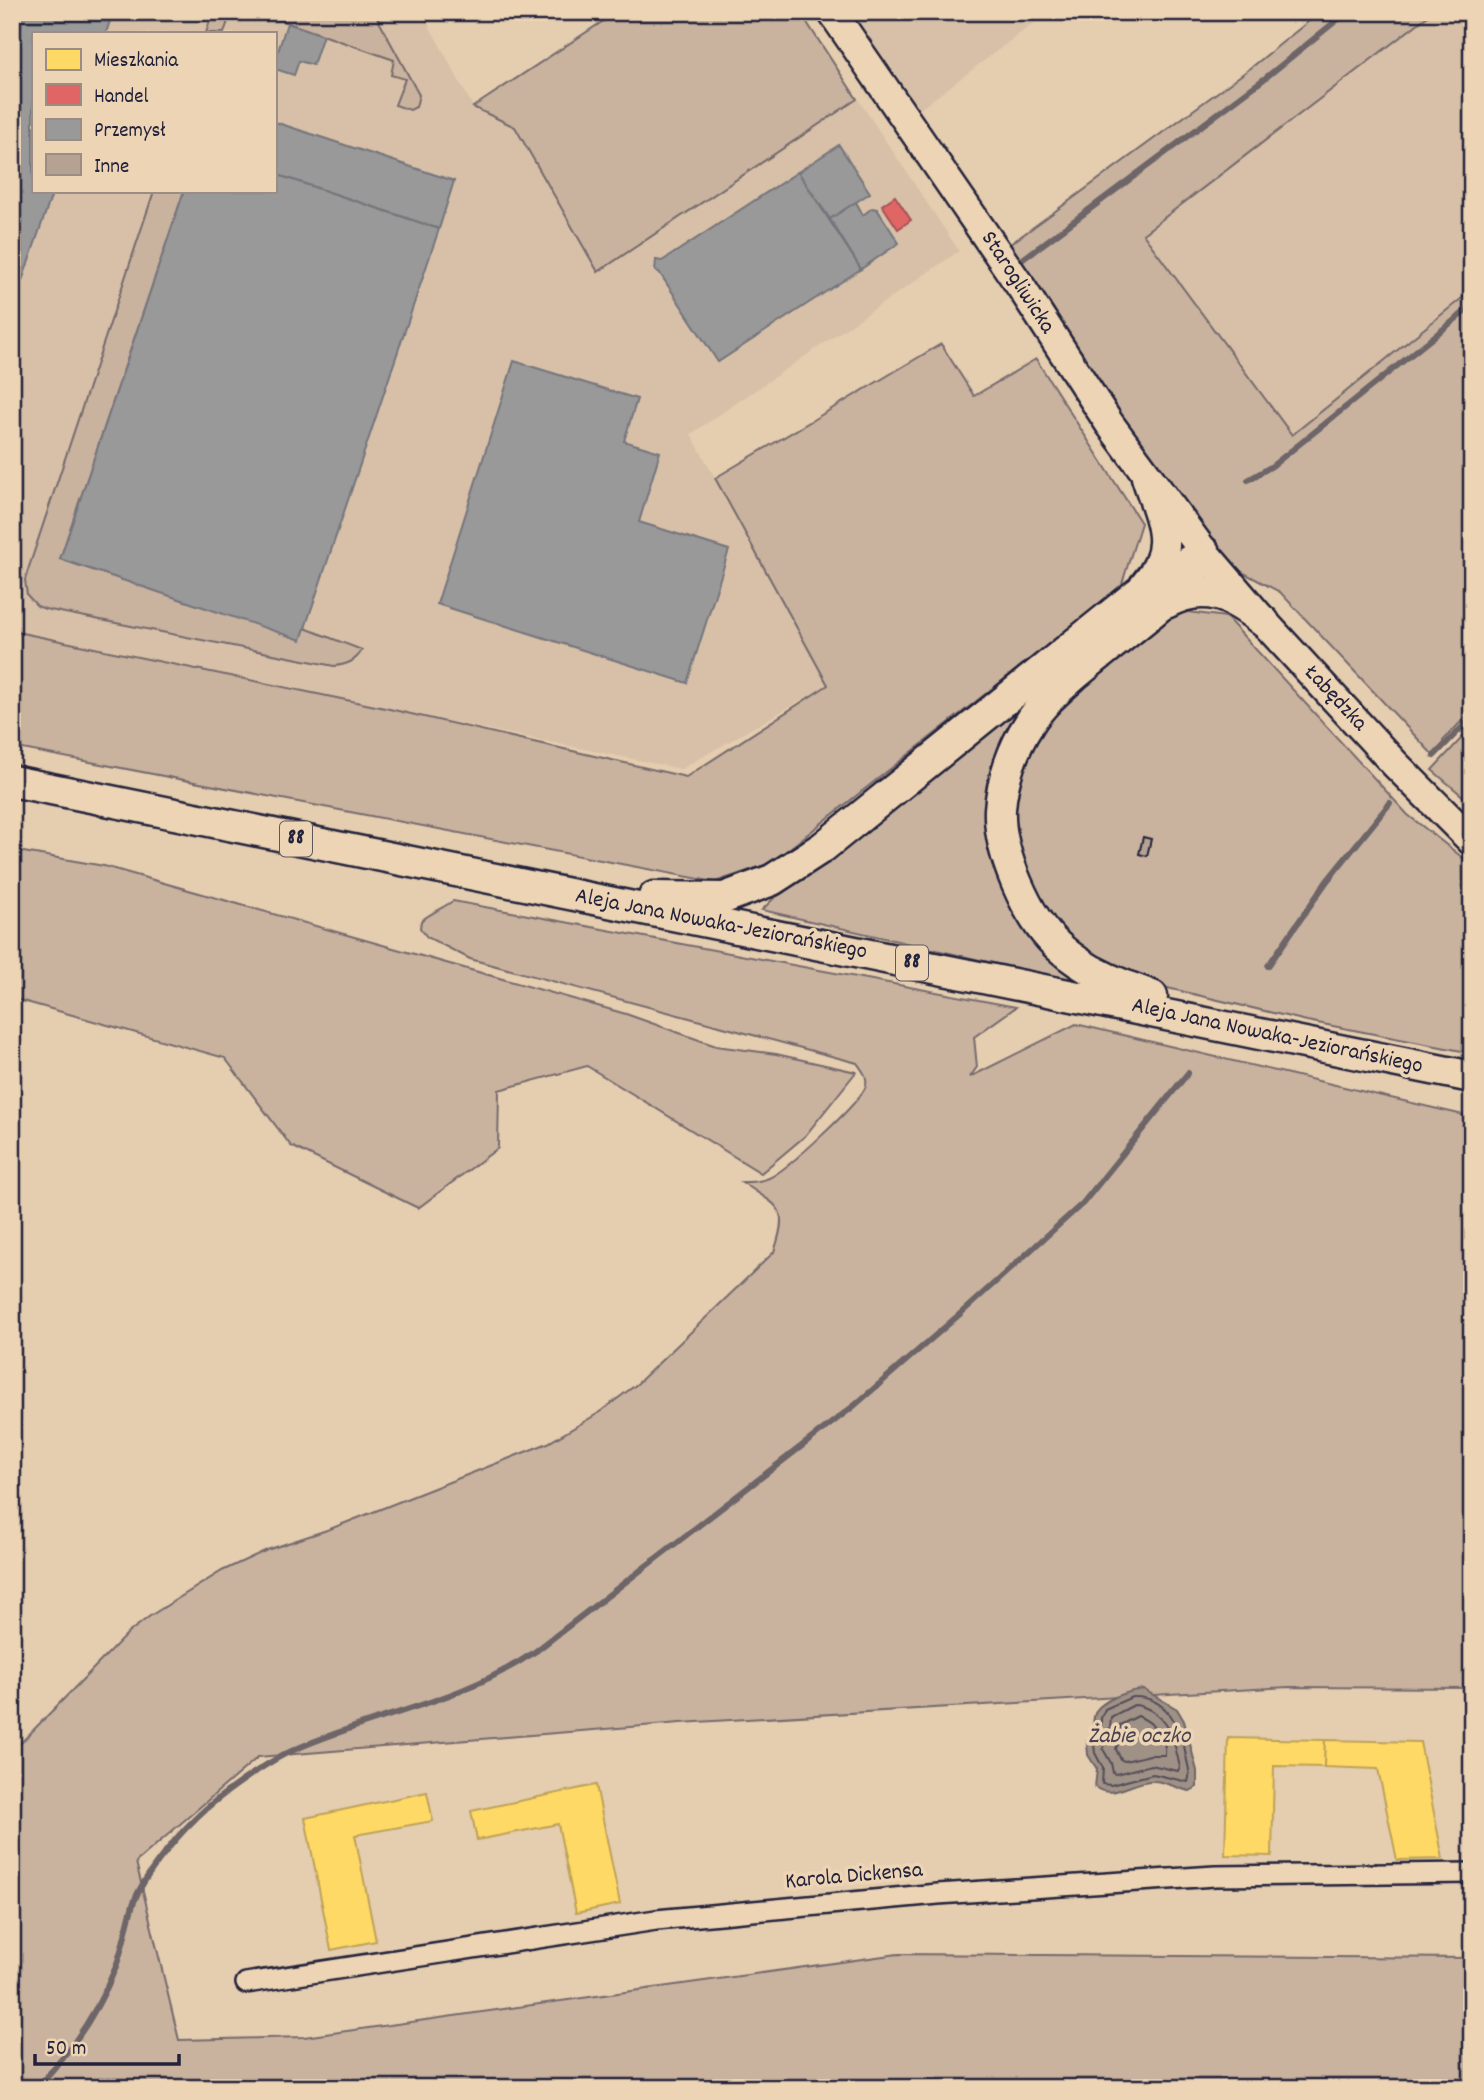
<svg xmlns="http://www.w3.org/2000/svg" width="1484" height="2100" font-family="Dekko,sans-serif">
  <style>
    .built { fill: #d7c0a7; fill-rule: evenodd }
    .green { fill: #c9b39f; stroke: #766a6d; stroke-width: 2 }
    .water { fill: #9f9186; stroke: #6d6568; stroke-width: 2 }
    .homes { fill: #ffd966; stroke: #bda259; stroke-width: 2 }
    .shops { fill: #e06666; stroke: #a75259; stroke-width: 2 }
    .industry { fill: #999; stroke: #75757d; stroke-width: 2 }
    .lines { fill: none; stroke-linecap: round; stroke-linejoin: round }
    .shore { stroke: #544e59; stroke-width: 2 }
    .stream { stroke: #6d6568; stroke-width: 6 }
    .building { fill: #b5a293; stroke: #22223b; stroke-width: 2 }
    .street-casing { stroke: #22223b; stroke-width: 24 }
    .secondary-casing { stroke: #22223b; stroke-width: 33 }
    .primary-casing { stroke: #22223b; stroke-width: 35 }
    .street { stroke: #edd4b5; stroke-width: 19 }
    .secondary { stroke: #edd4b5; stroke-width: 28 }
    .primary { stroke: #edd4b5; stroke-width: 30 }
    .labels { text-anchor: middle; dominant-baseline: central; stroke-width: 7; stroke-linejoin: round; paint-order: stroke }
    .shield { fill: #edd4b5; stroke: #5f5760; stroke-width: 2 }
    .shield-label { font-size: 21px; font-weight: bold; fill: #22223b }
    .street-label { font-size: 23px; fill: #22223b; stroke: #edd4b5 }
    .water-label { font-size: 24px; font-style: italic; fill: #484352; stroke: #edd4b5 }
  </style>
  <rect width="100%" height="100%" fill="#e5cdb0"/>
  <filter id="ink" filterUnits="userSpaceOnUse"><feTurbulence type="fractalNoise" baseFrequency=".0143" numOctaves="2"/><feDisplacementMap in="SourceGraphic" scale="14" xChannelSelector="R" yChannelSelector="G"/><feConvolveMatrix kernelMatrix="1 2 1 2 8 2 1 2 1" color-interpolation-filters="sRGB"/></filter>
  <g filter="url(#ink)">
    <!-- built -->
    <g class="built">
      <path d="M 12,12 L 422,12 L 473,107 L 616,12 L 800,12 L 959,251 L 691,434 L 828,685 L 681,769 L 12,631 ZM 33,33 L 275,33 L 275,191 L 33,191 Z"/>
      <path d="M 847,12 L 1048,12 L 919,110 L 857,30 Z"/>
      <path d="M 1433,12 L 1472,12 L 1472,290 L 1291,435 L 1143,234 Z"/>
    </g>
    <!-- green -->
    <g class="green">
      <path d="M 213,12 L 231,12 L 224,33 L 206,33 Z"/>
      <path d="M 257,12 L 374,12 L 419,95 L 416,107 L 410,110 L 395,105 L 405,79 L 391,75 L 394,60 Z"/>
      <path d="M 617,12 L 800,12 L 857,99 L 598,272 L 515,127 L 473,107 Z"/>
      <path d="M 1320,12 L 1433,12 L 1143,234 L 1292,435 L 1472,290 L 1472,710 L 1443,741 L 1443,747 L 1434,756 L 1280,592 L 1204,552 L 998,253 L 1252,67 Z"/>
      <path d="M 154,191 L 184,191 L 60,559 L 300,639 L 305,628 L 362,650 C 356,661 347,665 334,666 L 45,609 L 37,606 L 27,595 L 25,580 L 28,570 Z"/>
      <path d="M 941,344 L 974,396 L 1036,359 L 1141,523 L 1121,587 L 771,863 L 715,882 L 12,747 L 12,631 L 385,708 L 686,777 L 828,685 L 715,478 Z"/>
      <path d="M 1180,611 L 1226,617 L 1408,815 L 1472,865 L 1472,1053 L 1307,1021 L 1138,981 L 1079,952 L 1043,911 L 1018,850 L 1014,803 L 1022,766 L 1046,720 L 1142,630 Z"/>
      <path d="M 1066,673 L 994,799 L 1072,975 L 1067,979 L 1050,976 L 762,910 L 773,899 L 823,866 L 976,738 Z"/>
      <path d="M 1472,727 L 1472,804 L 1432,770 Z"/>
      <path d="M 12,850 L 104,866 L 626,1014 L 716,1046 L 776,1054 L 856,1072 L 805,1136 L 761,1173 L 587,1066 L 499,1090 L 498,1148 L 418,1208 L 291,1146 L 225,1058 L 12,998 Z"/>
      <path d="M 453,901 L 1016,1007 L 974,1037 L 977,1067 L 970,1077 L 1076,1024 L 1472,1117 L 1472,1688 L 1289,1687 L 680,1723 L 258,1757 L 136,1862 L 179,2040 L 304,2037 L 898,1954 L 1472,1958 L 1472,2088 L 12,2088 L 12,1752 L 128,1633 L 150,1616 L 222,1571 L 267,1550 L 330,1529 L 548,1443 L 597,1414 L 637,1384 L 774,1252 C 790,1205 779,1208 742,1182 C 752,1182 760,1182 769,1178 C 787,1170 857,1105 865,1088 C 869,1078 863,1071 857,1063 L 470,959 L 427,937 L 420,928 L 421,921 C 428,915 444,907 453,901 Z"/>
    </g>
    <!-- water -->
    <path class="water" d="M 1143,1689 L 1177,1709 L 1184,1721 L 1197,1771 L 1197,1787 L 1190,1791 C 1178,1789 1165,1781 1153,1781 C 1133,1780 1113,1801 1095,1787 L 1097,1769 L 1088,1755 L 1087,1741 L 1094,1733 C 1091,1711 1097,1706 1115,1697 C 1126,1693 1132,1690 1143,1689 Z"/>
    <!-- homes -->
    <g class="homes">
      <path d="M 1228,1738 L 1325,1740 L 1324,1767 L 1274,1766 L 1272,1856 L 1225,1855 Z"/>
      <path d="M 1325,1740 L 1420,1742 L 1443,1859 L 1397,1860 L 1378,1769 L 1324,1767 Z"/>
      <path d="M 1464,1740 L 1472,1741 L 1472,1769 L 1465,1769 Z"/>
      <path d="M 596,1785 L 620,1904 L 576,1913 L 558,1824 L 477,1840 L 471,1811 Z"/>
      <path d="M 427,1792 L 433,1821 L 355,1835 L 376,1941 L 331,1950 L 305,1818 Z"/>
    </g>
    <!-- shops -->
    <path class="shops" d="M 895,196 L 911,220 L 898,229 L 882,205 Z"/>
    <!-- industry -->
    <g class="industry">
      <path d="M 12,12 L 113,12 L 106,33 L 33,33 L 33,191 L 53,191 L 12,310 Z"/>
      <path d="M 287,23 L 323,35 L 313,65 L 299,61 L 294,75 L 275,69 L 275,61 Z"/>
      <path d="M 275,122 L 454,181 L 439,229 L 275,174 Z"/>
      <path d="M 839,145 L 870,193 L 830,219 L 798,172 Z"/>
      <path d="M 798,172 L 861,269 L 718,362 L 659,272 L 655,271 L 656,260 L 662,261 Z"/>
      <path d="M 275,174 L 439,229 L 301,640 L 60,559 L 184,191 L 275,191 Z"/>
      <path d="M 856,202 L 863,215 L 872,208 L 877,209 L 899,243 L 861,269 L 830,219 Z"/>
      <path d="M 514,361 L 637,399 L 624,441 L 660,452 L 639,522 L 729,550 L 687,683 L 437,604 Z"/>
    </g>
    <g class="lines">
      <!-- shore -->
      <g class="shore">
        <path d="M 1132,1697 C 1166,1695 1182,1727 1186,1756 C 1188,1766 1191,1773 1188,1782 L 1153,1774 L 1111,1785 L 1102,1784 L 1103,1768 L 1095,1753 L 1094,1745 L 1101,1735 L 1101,1718 L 1105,1709 Z"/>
        <path d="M 1134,1705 C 1141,1705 1144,1707 1150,1710 C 1173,1723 1174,1744 1180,1767 L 1178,1771 L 1151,1765 L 1116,1774 L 1113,1773 L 1111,1763 L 1103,1749 L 1109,1737 L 1111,1717 Z"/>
        <path d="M 1138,1716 C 1155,1724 1167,1736 1165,1755 L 1150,1755 L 1125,1761 L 1121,1760 L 1116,1749 L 1120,1737 L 1120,1725 Z"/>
      </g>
      <!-- stream -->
      <g class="stream">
        <path d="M 1023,259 L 1264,79 L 1347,12"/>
        <path d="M 1248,480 L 1272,466 L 1472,306"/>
        <path d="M 1434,756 L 1472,717"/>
        <path d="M 1268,966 L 1327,881 L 1390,803"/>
        <path d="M 36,2088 C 70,2053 97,2013 115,1969 C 123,1949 126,1928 132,1908 C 139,1881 176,1837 196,1818 C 217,1797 269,1760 296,1749 C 378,1713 460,1703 536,1651 L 855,1405 L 960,1314 L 1083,1203 L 1188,1073"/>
      </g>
    </g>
    <!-- building -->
    <path class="building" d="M 1143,837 L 1151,839 L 1147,856 L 1139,854 Z"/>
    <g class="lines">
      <!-- street casing -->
      <g class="street-casing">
        <path id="street" d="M 246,1983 L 656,1920 L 938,1894 L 1215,1876 L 1472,1873"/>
      </g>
      <!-- secondary casing -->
      <g class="secondary-casing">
        <path id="secondary" d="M 832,12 L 1021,287 L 1109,423 L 1204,552 L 1264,622 L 1395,764 L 1472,841"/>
      </g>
      <!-- primary casing -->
      <g class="primary-casing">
        <g id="primary">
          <path d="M 1145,585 C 1179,548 1160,518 1147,477"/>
          <path d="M 1166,603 C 1205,582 1232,596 1264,622"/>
          <path d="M 12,781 L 1472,1077"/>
          <path d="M 654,897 L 724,898 L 772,880 L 823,847 L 1138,593 L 1204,552"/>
          <path d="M 1152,996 C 1119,984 1086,972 1059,947 C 1027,919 998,851 1000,809 C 1002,780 1013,748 1029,724 C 1041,704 1059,689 1076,674 C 1115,641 1158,611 1193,575"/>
        </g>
      </g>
      <!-- street -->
      <use href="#street" class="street"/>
      <!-- secondary -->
      <use href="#secondary" class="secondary"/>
      <!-- primary -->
      <use href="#primary" class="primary"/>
    </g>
  </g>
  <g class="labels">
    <!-- shield labels -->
    <g class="shield">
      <rect x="280" y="821.5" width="32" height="35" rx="5"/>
      <rect x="896" y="945.5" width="32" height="35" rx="5"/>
    </g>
    <g class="shield-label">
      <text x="296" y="839">88</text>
      <text x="912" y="963">88</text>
    </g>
    <!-- street labels -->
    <g class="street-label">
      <text transform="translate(1017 283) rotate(57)">Starogliwicka</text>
      <text transform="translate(1335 699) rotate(47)">Łabędzka</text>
      <text transform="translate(721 925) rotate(11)">Aleja Jana Nowaka-Jeziorańskiego</text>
      <text transform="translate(1277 1037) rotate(12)">Aleja Jana Nowaka-Jeziorańskiego</text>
      <text transform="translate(854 1877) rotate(-5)">Karola Dickensa</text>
    </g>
    <!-- water labels -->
    <g class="water-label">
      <text x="1139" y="1737">Żabie oczko</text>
    </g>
  </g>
  <!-- margin -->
  <rect width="1484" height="2100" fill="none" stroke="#edd4b5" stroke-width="42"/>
  <rect x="21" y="21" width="1442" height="2058" fill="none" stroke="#22223b" stroke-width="2.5" filter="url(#ink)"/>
  <!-- legend -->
  <rect x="32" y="32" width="245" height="161" fill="#edd4b5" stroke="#9c8d84" stroke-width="2"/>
  <rect x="46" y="49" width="35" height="21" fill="#ffd966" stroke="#9c8d84" stroke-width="2"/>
  <text x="94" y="66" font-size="21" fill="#22223b">Mieszkania</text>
  <rect x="46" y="84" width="35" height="21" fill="#e06666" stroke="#9c8d84" stroke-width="2"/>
  <text x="94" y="102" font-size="21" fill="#22223b">Handel</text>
  <rect x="46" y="119" width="35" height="21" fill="#999999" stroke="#9c8d84" stroke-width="2"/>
  <text x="94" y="136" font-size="21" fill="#22223b">Przemysł</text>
  <rect x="46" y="154" width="35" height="21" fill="#b5a293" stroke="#9c8d84" stroke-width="2"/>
  <text x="94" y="172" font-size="21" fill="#22223b">Inne</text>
  <!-- scale -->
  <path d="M35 2054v10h144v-10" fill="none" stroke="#22223b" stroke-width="3.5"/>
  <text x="46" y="2054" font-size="21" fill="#22223b" stroke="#edd4b5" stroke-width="5" paint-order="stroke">50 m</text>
</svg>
